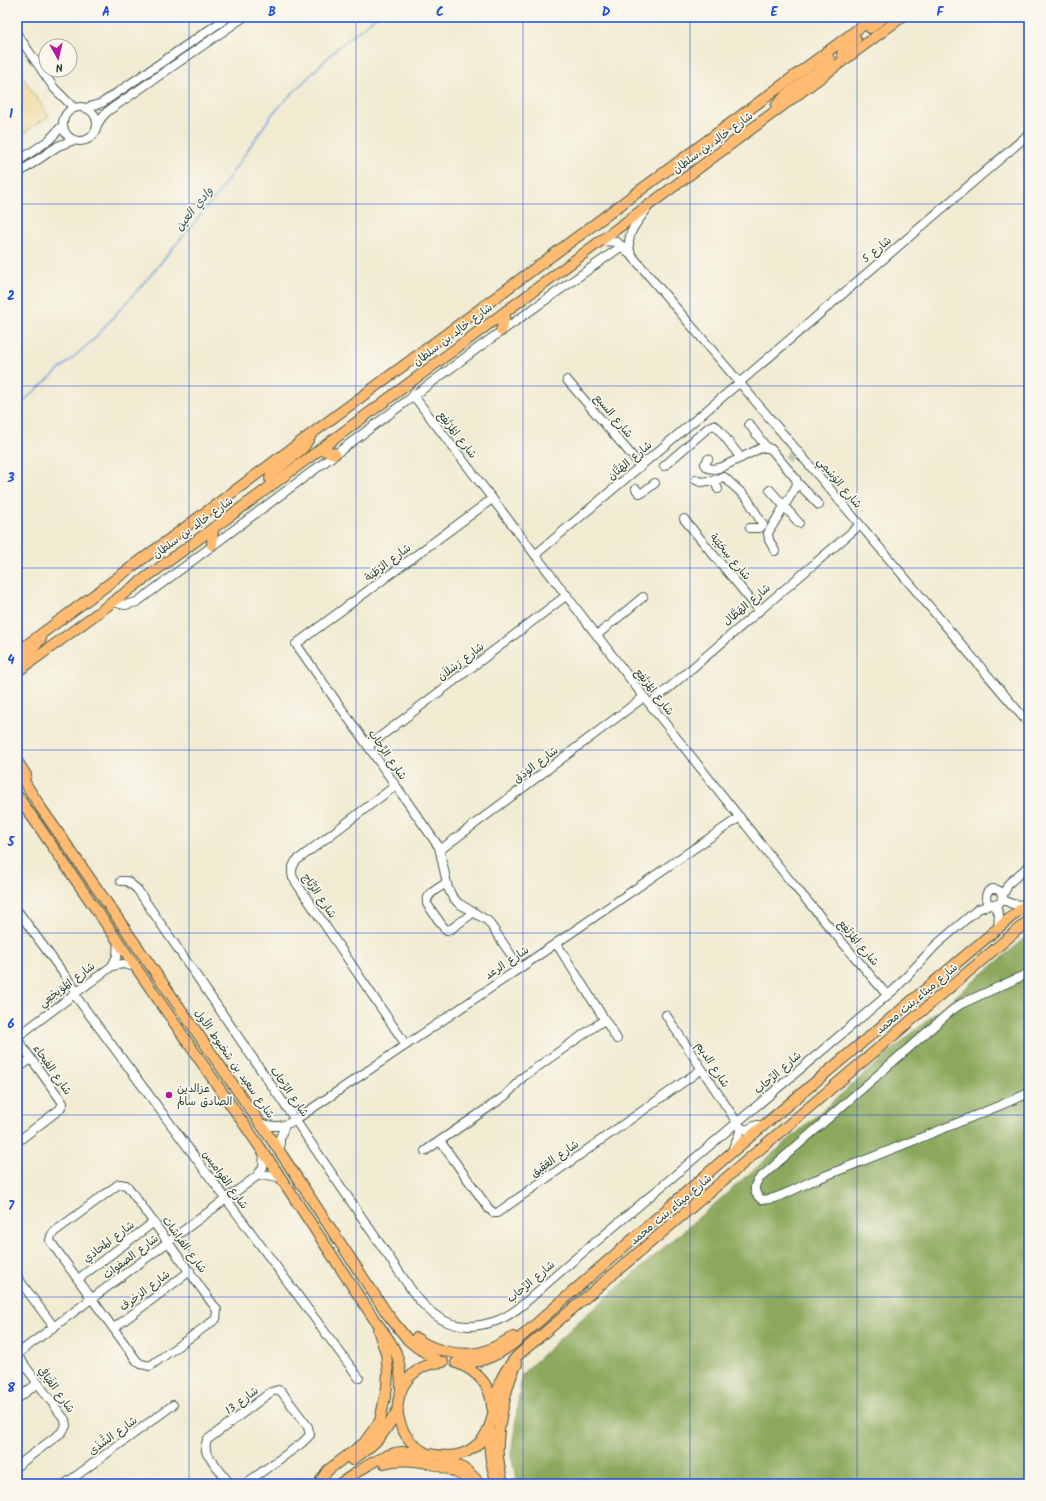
<svg xmlns="http://www.w3.org/2000/svg" width="1046" height="1501" font-family="Kalam,'Playpen Sans Arabic',sans-serif">
  <style>
    .forest { fill: #8ba85b; stroke: #557248 }
    .sand { fill: #eeda9e; stroke: #868c69 }
    .lines { fill: none; stroke-linecap: round; stroke-linejoin: round }
    .stream { stroke: #6fa3db; stroke-width: 1.5 }
    .minor-tunnel { stroke: #c7c8b2; stroke-width: 8; stroke-dasharray: 8 4; stroke-linecap: butt }
    .minor-casing { stroke: #3e574c; stroke-width: 10 }
    .major-casing { stroke: #3e574c; stroke-width: 12 }
    .minor { stroke: #fff; stroke-width: 8 }
    .major { stroke: #febb71; stroke-width: 10 }
    .grid { fill: none; stroke: #1d4ed8; stroke-width: 1; stroke-opacity: 0.55 }
    .poi-dot { fill: #b5179e; stroke: #fbf7ec; stroke-width: 1.5 }
    .labels { text-anchor: middle; dominant-baseline: central; stroke-width: 3.5; stroke-linejoin: round; paint-order: stroke }
    .street-label { font-size: 11px; fill: #1f3d34; stroke: #fbf7ec }
    .poi-label { font-size: 11px; fill: #1f3d34; stroke: #fbf7ec; text-anchor: start }
    .water-label { font-size: 12px; font-style: italic; fill: #375c66; stroke: #fbf7ec }
    .neatline { fill: none; stroke: #1d4ed8; stroke-width: 1.5 }
    .grid-label { font-size: 13px; text-anchor: middle; font-weight: bold; fill: #1d4ed8 }
  </style>
  <rect width="100%" height="100%" fill="#fbf7ec"/>
  <filter id="ink" filterUnits="userSpaceOnUse"><feTurbulence type="fractalNoise" baseFrequency=".025" numOctaves="2"/><feDisplacementMap in="SourceGraphic" scale="8" xChannelSelector="R" yChannelSelector="G"/><feConvolveMatrix kernelMatrix="1 2 1 2 8 2 1 2 1" color-interpolation-filters="sRGB"/></filter>
  <filter id="wash" filterUnits="userSpaceOnUse"><feTurbulence type="fractalNoise" baseFrequency=".012" numOctaves="4" result="noise"/><feDisplacementMap in="SourceGraphic" scale="16" xChannelSelector="R" yChannelSelector="G"/><feGaussianBlur stdDeviation="0.9" result="paint"/><feColorMatrix in="noise" values="0 0 0 0 0 0 0 0 0 0 0 0 0 0 0 0 0 1.4 0 .05"/><feComposite in="paint" operator="in"/></filter>
  <g filter="url(#wash)">
    <rect width="100%" height="100%" fill="#f1ebd2"/>
    <!-- forest -->
    <path class="forest" d="M 1029,935 L 1029,1484 L 517,1484 L 511,1455 L 522,1374 L 579,1321 L 918,1028 Z"/>
    <!-- sand -->
    <path class="sand" d="M 17,69 L 49,116 L 17,138 Z"/>
    <g class="lines">
      <!-- stream -->
      <path class="stream" d="M 17,407 L 93,340 L 150,276 L 217,195 L 273,113 L 337,48 L 376,17"/>
    </g>
  </g>
  <g filter="url(#ink)">
    <g class="lines">
      <!-- minor-tunnel -->
      <path class="minor-tunnel" d="M 790,459 L 794,455"/>
      <!-- minor casing -->
      <g class="minor-casing">
        <g id="minor">
          <path d="M 17,34 L 54,88 L 74,108"/>
          <circle cx="80" cy="124" r="17"/>
          <path d="M 86,108 L 102,103 L 228,17"/>
          <path d="M 97,125 L 102,117 L 108,111 L 244,17"/>
          <path d="M 17,162 L 49,140 L 63,125"/>
          <path d="M 17,174 L 58,146 L 74,140"/>
          <path d="M 601,241 L 617,242 L 633,257 L 1029,724"/>
          <path d="M 631,254 C 624,236 636,223 647,209"/>
          <path d="M 567,380 L 641,466"/>
          <path d="M 413,395 L 644,697 L 792,883 L 887,995"/>
          <path d="M 749,424 L 766,447"/>
          <path d="M 708,459 L 705,464 L 708,468 L 714,469 L 722,467 L 761,448 L 768,448 L 771,449 L 796,479 L 797,485 L 768,533 L 769,540 L 775,551"/>
          <path d="M 664,466 L 709,427 L 713,425 L 717,427 L 741,458"/>
          <path d="M 696,480 L 701,482 L 717,480"/>
          <path d="M 797,482 L 819,505"/>
          <path d="M 636,489 L 639,493 L 642,493 L 655,483"/>
          <path d="M 718,489 L 715,482 L 721,477 L 724,477 L 747,498 L 763,525 L 760,528 L 750,528"/>
          <path d="M 770,490 L 799,523"/>
          <path d="M 492,499 L 296,644 L 439,847 L 448,888 L 452,896 L 458,903 L 488,921 L 520,968"/>
          <path d="M 684,519 L 759,610"/>
          <path d="M 535,555 L 739,383 L 1029,134"/>
          <path d="M 113,602 L 125,605 L 137,602 L 482,345 L 622,246"/>
          <path d="M 613,622 L 643,597"/>
          <path d="M 597,635 L 608,626"/>
          <path d="M 650,704 L 860,525"/>
          <path d="M 368,746 L 567,595"/>
          <path d="M 395,786 L 296,861 C 292,867 291,871 293,878 L 406,1045"/>
          <path d="M 440,850 L 644,697"/>
          <path d="M 121,881 L 127,881 L 137,889 L 415,1295 C 438,1324 460,1333 496,1321 C 515,1314 530,1298 545,1285 C 562,1270 579,1255 597,1241 C 697,1157 796,1072 896,988 L 936,945 L 978,909 L 993,904"/>
          <path d="M 446,883 C 439,888 425,894 427,904 L 444,928 L 447,930 L 451,929 L 474,912"/>
          <circle cx="994" cy="897" r="8"/>
          <path d="M 1002,897 L 1009,883 L 1029,866"/>
          <path d="M 1002,899 L 1012,904 L 1025,905"/>
          <path d="M 994,904 L 999,914 L 998,930"/>
          <path d="M 17,910 L 77,992"/>
          <path d="M 556,943 L 617,1039"/>
          <path d="M 112,966 L 123,964 L 137,967"/>
          <path d="M 1029,973 L 961,1004 L 951,1011 L 760,1178 C 753,1185 753,1193 761,1199 C 773,1203 800,1186 812,1181 C 885,1152 957,1124 1029,1093"/>
          <path d="M 74,994 L 359,1378"/>
          <path d="M 666,1015 L 740,1127 L 746,1130 L 757,1125 L 764,1126"/>
          <path d="M 17,1037 L 112,966 L 117,956 L 118,940"/>
          <path d="M 17,1039 L 63,1103 L 60,1109 L 17,1142"/>
          <path d="M 17,1069 L 31,1059"/>
          <path d="M 260,1123 C 273,1128 283,1127 295,1120 L 520,968 L 740,817"/>
          <path d="M 440,1141 L 489,1209 L 494,1213 L 497,1213 L 702,1069"/>
          <path d="M 425,1151 L 498,1101 L 505,1096 L 523,1077 L 604,1020"/>
          <path d="M 280,1152 L 280,1138 L 285,1125"/>
          <path d="M 732,1152 C 733,1143 741,1137 740,1127"/>
          <path d="M 257,1176 L 268,1175 L 281,1178"/>
          <path d="M 119,1184 L 126,1185 L 128,1187 L 217,1310 L 216,1319 L 150,1366 L 141,1364 L 137,1361 L 50,1241 L 51,1236 L 54,1232 Z"/>
          <path d="M 17,1277 L 54,1327"/>
          <path d="M 78,1279 L 154,1222"/>
          <path d="M 114,1328 L 190,1271"/>
          <path d="M 17,1354 L 257,1176 L 263,1167 L 264,1153"/>
          <path d="M 17,1355 L 65,1420 L 66,1426 L 62,1432 L 17,1466"/>
          <path d="M 17,1399 L 38,1383"/>
          <path d="M 65,1484 L 173,1405"/>
          <path d="M 230,1484 L 207,1454 C 205,1449 205,1445 207,1440 L 271,1392 L 278,1390 L 281,1391 L 308,1427 L 310,1435 L 302,1443 L 245,1484"/>
        </g>
      </g>
      <!-- major casing -->
      <g class="major-casing">
        <g id="major">
          <path d="M 870,28 L 884,17"/>
          <path d="M 845,59 L 842,54 L 843,49 L 856,39"/>
          <path d="M 776,106 L 787,94 L 827,64 L 829,59 L 826,52"/>
          <path d="M 501,331 L 506,311"/>
          <path d="M 320,449 L 335,454"/>
          <path d="M 274,483 L 270,479 L 271,474 L 303,448 L 310,437"/>
          <path d="M 212,545 L 213,528"/>
          <path d="M 17,652 L 874,17"/>
          <path d="M 17,662 L 30,652 L 41,639"/>
          <path d="M 17,672 L 260,494 L 902,17"/>
          <path d="M 17,761 L 26,775"/>
          <path d="M 17,770 L 41,808 L 280,1152 L 388,1315 L 408,1340 L 418,1348 L 440,1362"/>
          <path d="M 17,795 L 273,1166 L 376,1322 C 397,1349 401,1357 401,1391"/>
          <path d="M 416,1338 C 433,1351 461,1357 482,1352 C 493,1349 503,1342 513,1337"/>
          <path d="M 456,1363 C 478,1364 495,1357 513,1344 L 732,1152 L 1029,902"/>
          <path d="M 459,1364 C 478,1372 491,1386 492,1407"/>
          <path d="M 489,1429 C 489,1448 490,1465 497,1482"/>
          <path d="M 424,1452 C 381,1427 393,1365 443,1362"/>
          <path d="M 443,1458 C 458,1464 470,1471 480,1484"/>
          <path d="M 352,1460 C 376,1444 383,1436 397,1411"/>
          <path d="M 384,1463 C 410,1456 453,1465 473,1484"/>
          <path d="M 321,1480 L 328,1470 L 364,1443 L 380,1421 L 387,1387 L 388,1373 L 386,1353 L 378,1330"/>
          <path d="M 339,1484 C 357,1473 375,1458 395,1453 C 426,1446 452,1470 480,1442 C 495,1426 493,1402 500,1382 C 504,1372 510,1364 517,1356 L 1029,920"/>
          <path d="M 503,1484 C 501,1475 499,1466 498,1457 C 496,1435 506,1382 517,1364"/>
        </g>
      </g>
      <!-- minor -->
      <use href="#minor" class="minor"/>
      <!-- major -->
      <use href="#major" class="major"/>
    </g>
  </g>
  <!-- grid -->
  <path class="grid" d="M 189,17 L 189,1484M 356,17 L 356,1484M 523,17 L 523,1484M 690,17 L 690,1484M 857,17 L 857,1484M 17,204 L 1029,204M 17,386 L 1029,386M 17,568 L 1029,568M 17,750 L 1029,750M 17,933 L 1029,933M 17,1115 L 1029,1115M 17,1297 L 1029,1297"/>
  <!-- markers -->
  <circle class="poi-dot" cx="169" cy="1095" r="4"/>
  <g class="labels">
    <!-- street labels -->
    <g class="street-label">
      <text transform="translate(713 143) rotate(-36)">شارع خالِد بن سلطان</text>
      <text transform="translate(877 250) rotate(-40)">شارع 5</text>
      <text transform="translate(453 335) rotate(-37)">شارع خالِد بن سلطان</text>
      <text transform="translate(613 416) rotate(50)">شارع السبع</text>
      <text transform="translate(457 435) rotate(52)">شارع المُرْتَفِع</text>
      <text transform="translate(630 461) rotate(-40)">شارع الهَتَّان</text>
      <text transform="translate(839 483) rotate(50)">شارع الوَسْمِي</text>
      <text transform="translate(193 528) rotate(-36)">شارع خالِد بن سلطان</text>
      <text transform="translate(730 557) rotate(50)">شارع سِحَيْبَة</text>
      <text transform="translate(388 563) rotate(-37)">شارع الرُطَبَة</text>
      <text transform="translate(747 605) rotate(-40)">شارع الهَطَّال</text>
      <text transform="translate(461 662) rotate(-37)">شارع رَسْلاَن</text>
      <text transform="translate(654 692) rotate(52)">شارع المُرْتَفِع</text>
      <text transform="translate(387 755) rotate(55)">شارع الرِّحاب</text>
      <text transform="translate(536 765) rotate(-37)">شارع الوَدَق</text>
      <text transform="translate(319 896) rotate(56)">شارع الرِّتَاج</text>
      <text transform="translate(858 943) rotate(50)">شارع المُرْتَفِع</text>
      <text transform="translate(507 963) rotate(-34)">شارع الرعد</text>
      <text transform="translate(67 985) rotate(-37)">شارع المُوَيجْعِي</text>
      <text transform="translate(917 999) rotate(-40)">شارع ميثاء بنت محمد</text>
      <text transform="translate(234 1064) rotate(55)">شارع سعيد بن شخبوط الأول</text>
      <text transform="translate(712 1065) rotate(57)">شارع الديم</text>
      <text transform="translate(52 1070) rotate(55)">شارع الفيحاء</text>
      <text transform="translate(778 1073) rotate(-41)">شارع الرِّحاب</text>
      <text transform="translate(289 1092) rotate(55)">شارع الرِّحاب</text>
      <text transform="translate(555 1159) rotate(-35)">شارع العَقِيق</text>
      <text transform="translate(225 1180) rotate(54)">شارع القواميس</text>
      <text transform="translate(671 1210) rotate(-40)">شارع ميثاء بنت محمد</text>
      <text transform="translate(109 1242) rotate(-37)">شارع المحاذي</text>
      <text transform="translate(184 1245) rotate(54)">شارع الفراشات</text>
      <text transform="translate(131 1257) rotate(-37)">شارع الصفوات</text>
      <text transform="translate(531 1282) rotate(-40)">شارع الرِّحاب</text>
      <text transform="translate(145 1291) rotate(-37)">شارع الزخرف</text>
      <text transform="translate(56 1390) rotate(54)">شارع الفَيَافِي</text>
      <text transform="translate(242 1401) rotate(-37)">شارع 13</text>
      <text transform="translate(113 1436) rotate(-36)">شارع الشَّذَى</text>
    </g>
    <!-- poi labels -->
    <g class="poi-label">
      <text x="177" y="1089">عزالدين<tspan x="177" dy="13">الصادق سالم</tspan></text>
    </g>
    <!-- water labels -->
    <g class="water-label">
      <text transform="translate(194 209) rotate(-51)">وادي العين</text>
    </g>
  </g>
  <!-- margin -->
  <rect width="1046" height="1501" fill="none" stroke="#fbf7ec" stroke-width="44"/>
  <!-- north arrow -->
  <g transform="translate(58 58) rotate(172)"><circle r="19" fill="#fbf7ec" stroke="#a3ada2"/>
  <path d="M0-3L7 15L0 10L-7 15Z" fill="#b5179e"/>
  <text y="-6" font-size="11" font-weight="bold" text-anchor="middle" fill="#1f3d34">N</text>
  </g>
  <rect x="22" y="22" width="1002" height="1457" class="neatline"/>
  <g class="grid-label">
    <text x="106" y="16">A</text>
    <text x="272" y="16">B</text>
    <text x="440" y="16">C</text>
    <text x="606" y="16">D</text>
    <text x="774" y="16">E</text>
    <text x="940" y="16">F</text>
    <text x="11" y="118">1</text>
    <text x="11" y="300">2</text>
    <text x="11" y="482">3</text>
    <text x="11" y="664">4</text>
    <text x="11" y="846">5</text>
    <text x="11" y="1028">6</text>
    <text x="11" y="1210">7</text>
    <text x="11" y="1392">8</text>
  </g>
</svg>
